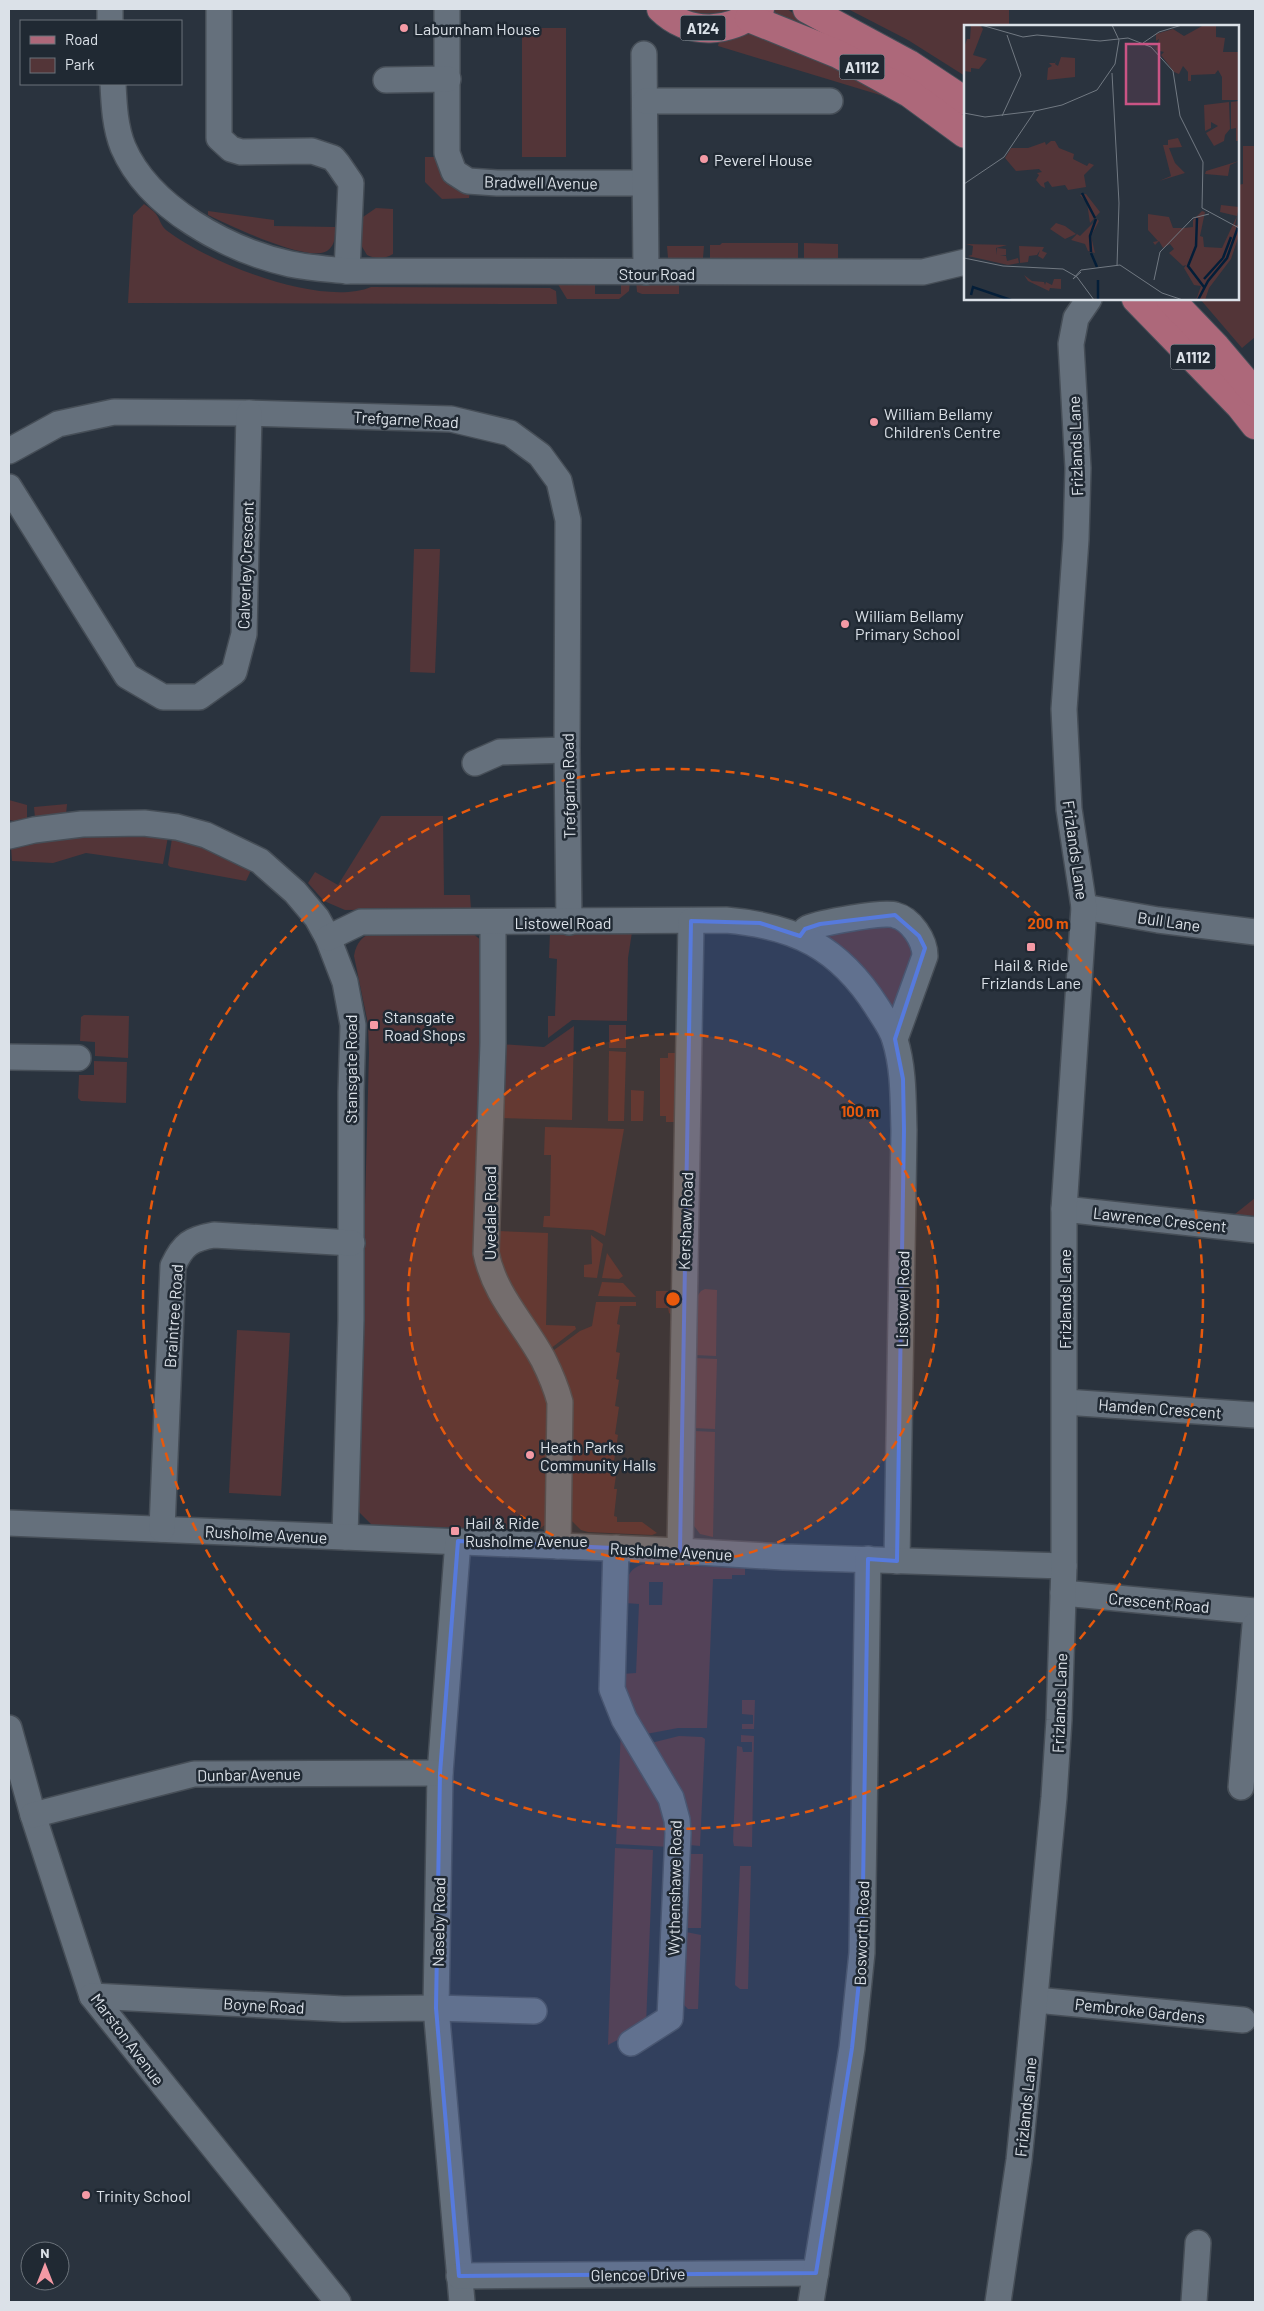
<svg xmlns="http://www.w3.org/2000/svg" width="1264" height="2311" font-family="Barlow,sans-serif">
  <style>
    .green { fill: #533538; fill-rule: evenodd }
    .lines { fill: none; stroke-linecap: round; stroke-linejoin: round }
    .minor-casing { stroke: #464e57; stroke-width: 28 }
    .major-casing { stroke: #464e57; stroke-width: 30 }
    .minor { stroke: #65707c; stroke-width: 25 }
    .major { stroke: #ad687a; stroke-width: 28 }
    .marked { fill: #567add; fill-opacity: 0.2; stroke: #567add; stroke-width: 4; stroke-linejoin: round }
    .ring { fill: none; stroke: #e8590c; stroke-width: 2.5; stroke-dasharray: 9 6 }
    .poi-dot { fill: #f49aa5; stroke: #202933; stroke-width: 2 }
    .labels { text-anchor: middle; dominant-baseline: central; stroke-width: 5; stroke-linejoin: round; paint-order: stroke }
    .shield { fill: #202933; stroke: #a3aab2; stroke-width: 1 }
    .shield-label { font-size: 15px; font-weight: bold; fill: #dbe1e8 }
    .poi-label { font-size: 16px; fill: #dbe1e8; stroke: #202933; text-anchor: start }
    .street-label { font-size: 16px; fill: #dbe1e8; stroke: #202933 }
    .inset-river { fill: none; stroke: #041e38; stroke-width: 2.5 }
    .inset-road { fill: none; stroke: #717982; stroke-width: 1 }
    .view { fill: #ca5485; fill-opacity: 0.15; stroke: #ca5485; stroke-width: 2.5 }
    .inset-edge { fill: none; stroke: #dbe1e8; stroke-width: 2.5 }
    .centre { fill: #e8590c; stroke: #202933; stroke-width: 2.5 }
    .ring-label { font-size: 15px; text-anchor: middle; font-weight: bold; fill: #e8590c; stroke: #202933; stroke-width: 5; stroke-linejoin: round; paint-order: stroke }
  </style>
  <rect width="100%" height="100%" fill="#2a333e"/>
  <!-- green -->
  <g class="green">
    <path d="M 683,9 L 732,9 C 715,15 700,16 683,9 Z"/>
    <path d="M 774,9 L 787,9 L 799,17 L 871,53 L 772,12 Z"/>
    <path d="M 848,9 L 1009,9 L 1009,26 L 965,26 L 965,76 L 908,40 Z"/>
    <rect x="522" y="28" width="44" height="129"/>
    <path d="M 750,33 L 767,34 L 896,96 L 890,98 L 718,46 L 719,42 Z"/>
    <path d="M 1243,146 L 1255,146 L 1255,337 L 1242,348 L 1200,299 L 1238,299 L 1238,185 L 1243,184 Z"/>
    <path d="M 425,157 L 438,157 L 470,190 L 469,198 L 442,199 L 425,182 Z"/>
    <path d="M 144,204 C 148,207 153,210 156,214 C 160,219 161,226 166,230 C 207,262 321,308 371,287 L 550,288 L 556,291 L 557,304 L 128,303 L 133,215 Z"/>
    <path d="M 376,208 L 393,209 L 393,254 C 385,259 375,259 367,255 L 361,245 L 363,217 Z"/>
    <path d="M 208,211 L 274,220 L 274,226 L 335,227 C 335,235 336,245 327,251 C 307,263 229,225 208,215 Z"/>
    <path d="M 722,243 L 798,243 L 798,258 L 710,258 L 710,245 L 720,245 Z"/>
    <path d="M 804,243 L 838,244 L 838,258 L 804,258 Z"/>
    <path d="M 667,246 L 704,246 L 703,258 L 668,258 Z"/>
    <path d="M 556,281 L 595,281 L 595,294 L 621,294 L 621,281 L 630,281 L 629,291 L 619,299 L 567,299 Z"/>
    <path d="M 636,281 L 679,281 L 679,294 L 642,294 L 637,292 Z"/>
    <path d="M 414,549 L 440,549 L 435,673 L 410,672 Z"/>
    <path d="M 9,800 L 27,805 L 27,821 L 19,822 L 9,820 Z"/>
    <path d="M 67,804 L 66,815 L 35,818 L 34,807 Z"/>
    <path d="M 381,816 L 443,816 L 444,895 L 470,895 L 471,909 L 345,910 L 324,901 L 308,883 L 315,872 L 338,885 Z"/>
    <path d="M 106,833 L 168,837 L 163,864 L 86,853 L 53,863 L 12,861 L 11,848 L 17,844 Z"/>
    <path d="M 172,838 L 194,842 L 252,868 L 246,881 L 170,867 L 168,865 Z"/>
    <path d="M 886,920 L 916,943 L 895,1015 C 879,979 851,956 819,935 Z"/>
    <path d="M 375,930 L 471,932 L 482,941 L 479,1229 L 545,1377 L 553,1400 L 550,1517 L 545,1525 L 537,1530 L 372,1525 L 357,1510 L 369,1053 L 368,1024 L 354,956 C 356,942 363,936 375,930 Z"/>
    <path d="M 550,932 L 632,932 L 628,958 L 627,1021 L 572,1020 L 548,1038 L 548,1016 L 555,1016 L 557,959 L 549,958 Z"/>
    <path d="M 84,1015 L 129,1016 L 128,1058 L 95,1056 L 95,1042 L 80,1041 L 81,1017 Z"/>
    <rect x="609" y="1025" width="17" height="23"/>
    <path d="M 574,1026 L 572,1120 L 498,1118 L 500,1044 L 544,1047 Z"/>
    <path d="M 609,1051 L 626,1052 L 624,1121 L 608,1121 Z"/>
    <path d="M 668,1053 L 677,1053 L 676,1122 L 666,1122 L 666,1116 L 660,1116 L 660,1058 L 668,1058 Z"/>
    <path d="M 94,1061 L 127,1062 L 126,1103 L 81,1101 L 78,1098 L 79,1075 L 94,1075 Z"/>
    <path d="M 631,1090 L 644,1091 L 643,1121 L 631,1121 Z"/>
    <path d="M 545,1127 L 624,1129 L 605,1236 L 593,1230 L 543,1227 L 544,1216 L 550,1216 L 551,1155 L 544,1155 Z"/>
    <path d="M 1255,1198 L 1255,1216 L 1235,1214 Z"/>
    <path d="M 498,1231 L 548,1233 L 546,1325 L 575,1326 L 576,1329 L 550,1349 L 498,1267 Z"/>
    <path d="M 591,1235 L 603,1244 L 597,1278 L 584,1277 L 584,1265 L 592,1264 Z"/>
    <path d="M 607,1253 L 623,1276 L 619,1279 L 602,1278 Z"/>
    <path d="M 602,1282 L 623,1283 L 636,1297 L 598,1296 Z"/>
    <path d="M 705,1289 L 717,1290 L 716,1356 L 695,1355 L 696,1298 L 701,1291 Z"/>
    <path d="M 656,1291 L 673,1291 L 672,1315 L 669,1313 L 668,1308 L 656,1308 Z"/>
    <path d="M 596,1302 L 636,1302 L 636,1306 L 620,1306 L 617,1324 L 620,1325 L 616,1352 L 620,1353 L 616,1379 L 619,1380 L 615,1406 L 619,1407 L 615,1434 L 618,1435 L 614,1461 L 618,1462 L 614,1489 L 617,1489 L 614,1516 L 617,1517 L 617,1522 L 642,1522 L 657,1533 L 652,1535 L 588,1532 L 581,1530 L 571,1520 L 573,1411 L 570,1391 L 550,1353 L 580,1331 L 592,1326 Z"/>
    <path d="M 237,1330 L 290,1333 L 281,1496 L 229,1493 Z"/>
    <path d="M 694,1358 L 717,1359 L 715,1429 L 693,1428 Z"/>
    <path d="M 694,1431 L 715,1432 L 713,1537 L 700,1534 L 692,1523 Z"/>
    <path d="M 644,1564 L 745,1568 L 745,1575 L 732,1575 L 732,1579 L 713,1579 L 707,1728 L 678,1728 L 646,1734 L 627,1700 L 622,1674 L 636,1673 L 639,1604 L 625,1603 C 626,1586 624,1569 644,1564 ZM 649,1582 L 663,1582 L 662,1605 L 649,1605 Z"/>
    <path d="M 742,1700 L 755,1700 L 754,1729 L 742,1729 L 742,1724 L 753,1724 L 753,1715 L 742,1714 Z"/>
    <path d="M 621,1729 L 666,1805 L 670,1847 L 616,1844 Z"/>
    <path d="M 741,1735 L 754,1736 L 752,1847 L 734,1846 L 733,1841 L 737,1746 L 742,1747 L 743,1752 L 752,1752 L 752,1742 L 741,1742 Z"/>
    <path d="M 679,1736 L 702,1737 L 705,1739 L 700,1846 L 689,1845 L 651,1743 Z"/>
    <path d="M 615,1848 L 653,1850 L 646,2025 L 608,2045 Z"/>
    <path d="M 687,1854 L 703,1854 L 701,1928 L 685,1928 Z"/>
    <path d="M 740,1866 L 751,1866 L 748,1989 L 740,1989 L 735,1985 Z"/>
    <path d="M 686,1932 L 701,1935 L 698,2009 L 688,2009 L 682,2003 Z"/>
  </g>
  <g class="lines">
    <!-- minor casing -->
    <g class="minor-casing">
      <g id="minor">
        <path d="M 110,9 L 110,21"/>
        <path d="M 219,9 L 219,138 L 231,149 L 241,152 L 312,151 L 333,158 L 338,164 L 351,183 L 347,271"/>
        <path d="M 447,9 L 447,153 L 454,172 L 468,181 L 497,183 L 644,183"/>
        <path d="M 644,54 L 646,272"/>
        <path d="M 386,80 L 448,79"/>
        <path d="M 113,84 C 114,105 115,127 123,147 C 149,208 228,250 290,264 C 309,268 328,269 347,271 L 923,272 L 965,262"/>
        <path d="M 645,101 L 830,101"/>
        <path d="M 9,451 L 58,424 L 114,412 L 249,413 L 451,419 L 510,433 L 540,455 L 559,481 L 568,520 L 567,750 L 569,922"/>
        <path d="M 9,487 L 127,676 L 163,697 L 199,697 L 234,672 L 244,634 L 249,413"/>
        <path d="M 475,763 L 500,752 L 567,750"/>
        <path d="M 9,836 L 34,830 L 82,824 L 144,823 L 177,827 L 206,835 L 260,861 L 295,892 L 317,918 L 328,938 L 345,982 L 353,1025 L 351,1092 L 351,1320 L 345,1537"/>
        <path d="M 1084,907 L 1158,920 L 1255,932"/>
        <path d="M 493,922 L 493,1043 L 486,1253 C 495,1296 523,1322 543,1359 C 550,1373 556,1387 560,1402 L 558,1546"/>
        <path d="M 800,936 C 803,933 804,930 808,928 C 820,923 883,911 895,915 C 911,919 925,940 925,956 L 895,1039"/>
        <path d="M 328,938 L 361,922 L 726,920 C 795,926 839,947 877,1007 C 883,1017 892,1028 895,1040 C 904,1069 903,1100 904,1130 L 897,1561"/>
        <path d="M 9,1057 L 78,1058"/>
        <path d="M 1064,1209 L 1255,1230"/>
        <path d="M 1065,1402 L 1255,1415"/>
        <path d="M 9,1523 L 680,1551 L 783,1557 L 1064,1566"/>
        <path d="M 162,1529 L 173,1266 C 183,1244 191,1239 214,1235 L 352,1243"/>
        <path d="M 458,1541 L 440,1773 L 436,2008 L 462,2302"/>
        <path d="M 616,1548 L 612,1689 L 624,1719 L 671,1798 L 677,1820 L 678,1833 L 670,2018 L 631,2043"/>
        <path d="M 680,1551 L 691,921"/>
        <path d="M 1063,1593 L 1255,1611"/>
        <path d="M 9,1728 L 33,1815 L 92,1996 L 338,2302"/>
        <path d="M 1241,1787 L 1255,1625"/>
        <path d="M 33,1815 L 194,1774 L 440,1773"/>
        <path d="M 92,1996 L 343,2009 L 436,2008 L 534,2011"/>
        <path d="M 1036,2000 L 1243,2020"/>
        <path d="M 459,2276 L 816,2273"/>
        <path d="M 811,2302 L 852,2048 L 862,1953 L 868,1559"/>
        <path d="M 998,2302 L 1019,2160 L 1025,2101 L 1054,1797 L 1059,1720 L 1064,1566 L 1064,1209 L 1084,907 L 1069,809 L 1064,709 L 1076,539 L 1078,468 L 1071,344 L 1076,318 L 1089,299"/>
        <path d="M 1194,2302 L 1198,2243"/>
      </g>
    </g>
    <!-- major casing -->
    <g class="major-casing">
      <g id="major">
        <path d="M 661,9 C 690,37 730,33 760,9"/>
        <path d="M 807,9 L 909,64 L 965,101"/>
        <path d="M 749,18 L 838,54 L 909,93 L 965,134"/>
        <path d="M 1136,299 L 1240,406 L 1255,425"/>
        <path d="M 1170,299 L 1216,347 L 1255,393"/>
      </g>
    </g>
    <!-- minor -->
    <use href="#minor" class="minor"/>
    <!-- major -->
    <use href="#major" class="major"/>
  </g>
  <!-- marked area -->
  <path class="marked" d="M 895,915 L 919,936 L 925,948 L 895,1039 L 903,1079 L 904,1130 L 897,1561 L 868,1559 L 862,1953 L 852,2048 L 816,2273 L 459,2276 L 436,2008 L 440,1773 L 458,1541 L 680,1551 L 691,921 L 760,923 L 800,936 L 805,929 L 820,924 Z"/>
  <!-- distance rings -->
  <circle cx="673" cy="1299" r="265" fill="#e8590c" fill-opacity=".12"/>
  <g class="ring">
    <circle cx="673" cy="1299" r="265"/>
    <circle cx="673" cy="1299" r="530"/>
  </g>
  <!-- markers -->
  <g class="poi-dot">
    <circle cx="404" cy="28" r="5"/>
    <circle cx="704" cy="159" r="5"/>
    <circle cx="874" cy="422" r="5"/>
    <circle cx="845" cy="624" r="5"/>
    <rect x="1026" y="942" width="10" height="10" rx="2.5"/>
    <rect x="369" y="1020" width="10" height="10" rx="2.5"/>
    <circle cx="530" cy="1455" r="5"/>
    <rect x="450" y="1526" width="10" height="10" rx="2.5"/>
    <circle cx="86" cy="2195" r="5"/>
  </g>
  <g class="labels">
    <!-- shield labels -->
    <g class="shield">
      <rect x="680.5" y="15.5" width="45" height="25" rx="4"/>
      <rect x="839.5" y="54.5" width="45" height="25" rx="4"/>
      <rect x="1170.5" y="344.5" width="45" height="25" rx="4"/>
    </g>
    <g class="shield-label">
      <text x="703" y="28">A124</text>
      <text x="862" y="67">A1112</text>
      <text x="1193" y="357">A1112</text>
    </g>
    <!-- poi labels -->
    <g class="poi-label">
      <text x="414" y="28">Laburnham House</text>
      <text x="714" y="159">Peverel House</text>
      <text x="884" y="413">William Bellamy<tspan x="884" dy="18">Children's Centre</tspan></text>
      <text x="855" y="615">William Bellamy<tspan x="855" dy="18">Primary School</tspan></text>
      <text x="1031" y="964" text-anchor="middle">Hail &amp; Ride<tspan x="1031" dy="18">Frizlands Lane</tspan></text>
      <text x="384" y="1016">Stansgate<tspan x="384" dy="18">Road Shops</tspan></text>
      <text x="540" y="1446">Heath Parks<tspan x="540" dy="18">Community Halls</tspan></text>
      <text x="465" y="1522">Hail &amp; Ride<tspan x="465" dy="18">Rusholme Avenue</tspan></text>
      <text x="96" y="2195">Trinity School</text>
    </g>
    <!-- street labels -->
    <g class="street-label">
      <text transform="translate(541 182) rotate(1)">Bradwell Avenue</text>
      <text x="657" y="273">Stour Road</text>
      <text transform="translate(406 419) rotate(3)">Trefgarne Road</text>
      <text transform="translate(1075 446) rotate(-92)">Frizlands Lane</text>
      <text transform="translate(245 565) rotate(-88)">Calverley Crescent</text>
      <text transform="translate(568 786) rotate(-91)">Trefgarne Road</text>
      <text transform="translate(1076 850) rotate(82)">Frizlands Lane</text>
      <text transform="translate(1169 921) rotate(8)">Bull Lane</text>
      <text x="563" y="922">Listowel Road</text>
      <text transform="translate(350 1069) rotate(-90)">Stansgate Road</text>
      <text transform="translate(489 1213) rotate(-90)">Uvedale Road</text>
      <text transform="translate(1160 1219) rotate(6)">Lawrence Crescent</text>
      <text transform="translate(685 1221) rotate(-88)">Kershaw Road</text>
      <text transform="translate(902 1299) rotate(-89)">Listowel Road</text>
      <text transform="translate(1064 1299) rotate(-90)">Frizlands Lane</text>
      <text transform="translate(173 1316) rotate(-86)">Braintree Road</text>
      <text transform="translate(1160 1408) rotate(4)">Hamden Crescent</text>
      <text transform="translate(266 1534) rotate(3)">Rusholme Avenue</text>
      <text transform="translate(671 1551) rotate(3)">Rusholme Avenue</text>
      <text transform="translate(1159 1602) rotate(5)">Crescent Road</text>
      <text transform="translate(1059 1703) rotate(-88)">Frizlands Lane</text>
      <text transform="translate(249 1774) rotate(-1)">Dunbar Avenue</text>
      <text transform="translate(674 1888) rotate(-89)">Wythenshawe Road</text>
      <text transform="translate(438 1922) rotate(-89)">Naseby Road</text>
      <text transform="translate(861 1933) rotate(-88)">Bosworth Road</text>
      <text transform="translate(264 2005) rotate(3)">Boyne Road</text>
      <text transform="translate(1140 2010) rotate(6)">Pembroke Gardens</text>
      <text transform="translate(128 2039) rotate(53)">Marston Avenue</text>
      <text transform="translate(1025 2107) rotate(-84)">Frizlands Lane</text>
      <text transform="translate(638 2274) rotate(-1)">Glencoe Drive</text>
    </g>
  </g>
  <!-- overview -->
  <g transform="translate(964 25)">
    <rect width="275" height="275" fill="#2a333e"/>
    <path d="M 7,0 L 16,0 L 19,4 L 9,30 L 23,34 L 15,44 L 7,43 L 7,47 L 0,46 L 0,23 L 3,14 L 6,14 ZM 240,0 L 252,0 L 252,12 L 261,13 L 259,27 L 275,27 L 275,75 L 258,75 L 258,52 L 254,45 L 251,49 L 227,50 L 227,56 L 224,56 L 224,47 L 219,41 L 215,49 L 210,47 L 197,30 L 200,27 L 192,25 L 195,14 L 192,16 L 192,9 L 209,4 L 220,11 ZM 97,32 L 111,33 L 111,52 L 83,55 L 84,43 L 88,41 L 85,38 L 91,38 L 93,34 L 91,39 L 94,41 ZM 275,76 L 275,116 L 272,116 L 272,103 L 267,104 L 267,77 ZM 265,77 L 266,104 L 261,110 L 260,116 L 250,121 L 242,108 L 254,101 L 247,97 L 247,103 L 241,106 L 240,80 ZM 214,113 L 218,122 L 205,123 L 211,138 L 221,148 L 195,156 L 207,151 L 199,120 L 204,120 L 204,115 ZM 87,116 L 91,116 L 95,123 L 110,129 L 109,134 L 123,141 L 125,138 L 130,140 L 120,150 L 122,162 L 104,165 L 101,160 L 88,162 L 84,156 L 80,158 L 81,163 L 77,161 L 72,155 L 75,150 L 73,148 L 78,147 L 75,144 L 52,146 L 41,133 L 47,123 L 64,123 L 81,117 L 82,120 ZM 275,136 L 266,140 L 264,151 L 241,149 L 242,146 ZM 122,169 L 136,187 L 126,198 L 123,178 L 116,170 ZM 257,180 L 275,182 L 271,200 L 275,200 L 275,210 L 267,234 L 245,263 L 241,275 L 232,275 L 237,261 L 230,260 L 220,243 L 222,240 L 219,241 L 205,228 L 210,224 L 206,219 L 199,223 L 195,216 L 191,220 L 189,217 L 194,216 L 184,205 L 184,189 L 205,192 L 209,203 L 220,203 L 229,202 L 229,195 L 238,186 L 241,187 L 236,211 L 239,212 L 240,222 L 258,223 L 273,191 L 256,187 ZM 133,194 L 135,196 L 127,211 L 131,228 L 124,226 L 121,219 L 107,215 L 113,209 L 116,211 ZM 92,198 L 101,201 L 112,209 L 101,214 L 86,204 ZM 2,219 L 43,220 L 32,223 L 32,230 L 33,223 L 42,224 L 42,230 L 36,231 L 42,231 L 43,236 L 54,233 L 55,238 L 44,240 L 4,231 L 8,230 L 9,221 ZM 55,221 L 80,222 L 78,226 L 83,228 L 79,234 L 74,231 L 76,225 L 73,230 L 65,231 L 64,237 L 56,238 ZM 60,250 L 68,256 L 80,257 L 81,260 L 82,257 L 88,260 L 90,254 L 97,254 L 97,264 L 86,263 L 85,266 L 64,256 Z" fill="#533538"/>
    <path class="inset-river" d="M 118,168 L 131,193M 233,193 L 232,221 L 224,241 L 240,262M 127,227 L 126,211 L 132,194M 127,228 L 133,242M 259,233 L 267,212M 240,254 L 259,233M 134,255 L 134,275M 7,270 L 9,262 L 47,275M 234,275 L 244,256 L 263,233 L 274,202"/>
    <path class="inset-road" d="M 17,0 L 59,12 L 73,10 L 136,16 L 164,13 L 187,22 L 209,46 L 216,91 L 239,137 L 238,183 L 275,203M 179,18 L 195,7 L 218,0M 148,48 L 155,178 L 153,241M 0,88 L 21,92 L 71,86 L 98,80 L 133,65 L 151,39 L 155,15 L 148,0M 38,91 L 57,50 L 43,10M 0,159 L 40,132 L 71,86M 0,233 L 39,241 L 99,244 L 113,252 L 130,275M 117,247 L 109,254 L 117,245 L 156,240 L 198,268 L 219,275M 190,255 L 196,227 L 229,193 L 245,189"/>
    <path class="view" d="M 162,19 L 195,19 L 195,79 L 162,79 Z"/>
    <rect width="275" height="275" class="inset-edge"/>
  </g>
  <circle cx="673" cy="1299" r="8" class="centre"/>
  <g class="ring-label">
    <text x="1048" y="929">200 m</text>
    <text x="860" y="1117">100 m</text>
  </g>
  <!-- border -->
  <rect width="1264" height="2311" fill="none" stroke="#dbe1e8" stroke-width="20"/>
  <!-- legend -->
  <rect x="20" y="20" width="162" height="65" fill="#202933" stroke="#6b737b"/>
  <rect x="30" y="36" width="25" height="8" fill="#ad687a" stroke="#6b737b"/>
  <text x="65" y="45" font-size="15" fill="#dbe1e8">Road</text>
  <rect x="30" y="58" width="25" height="15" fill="#533538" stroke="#6b737b"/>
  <text x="65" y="70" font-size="15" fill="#dbe1e8">Park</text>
  <!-- north arrow -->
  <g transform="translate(45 2266)"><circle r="24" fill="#202933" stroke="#6b737b"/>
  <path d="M0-4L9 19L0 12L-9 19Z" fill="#f49aa5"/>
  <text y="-8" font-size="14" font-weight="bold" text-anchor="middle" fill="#dbe1e8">N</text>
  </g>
</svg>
